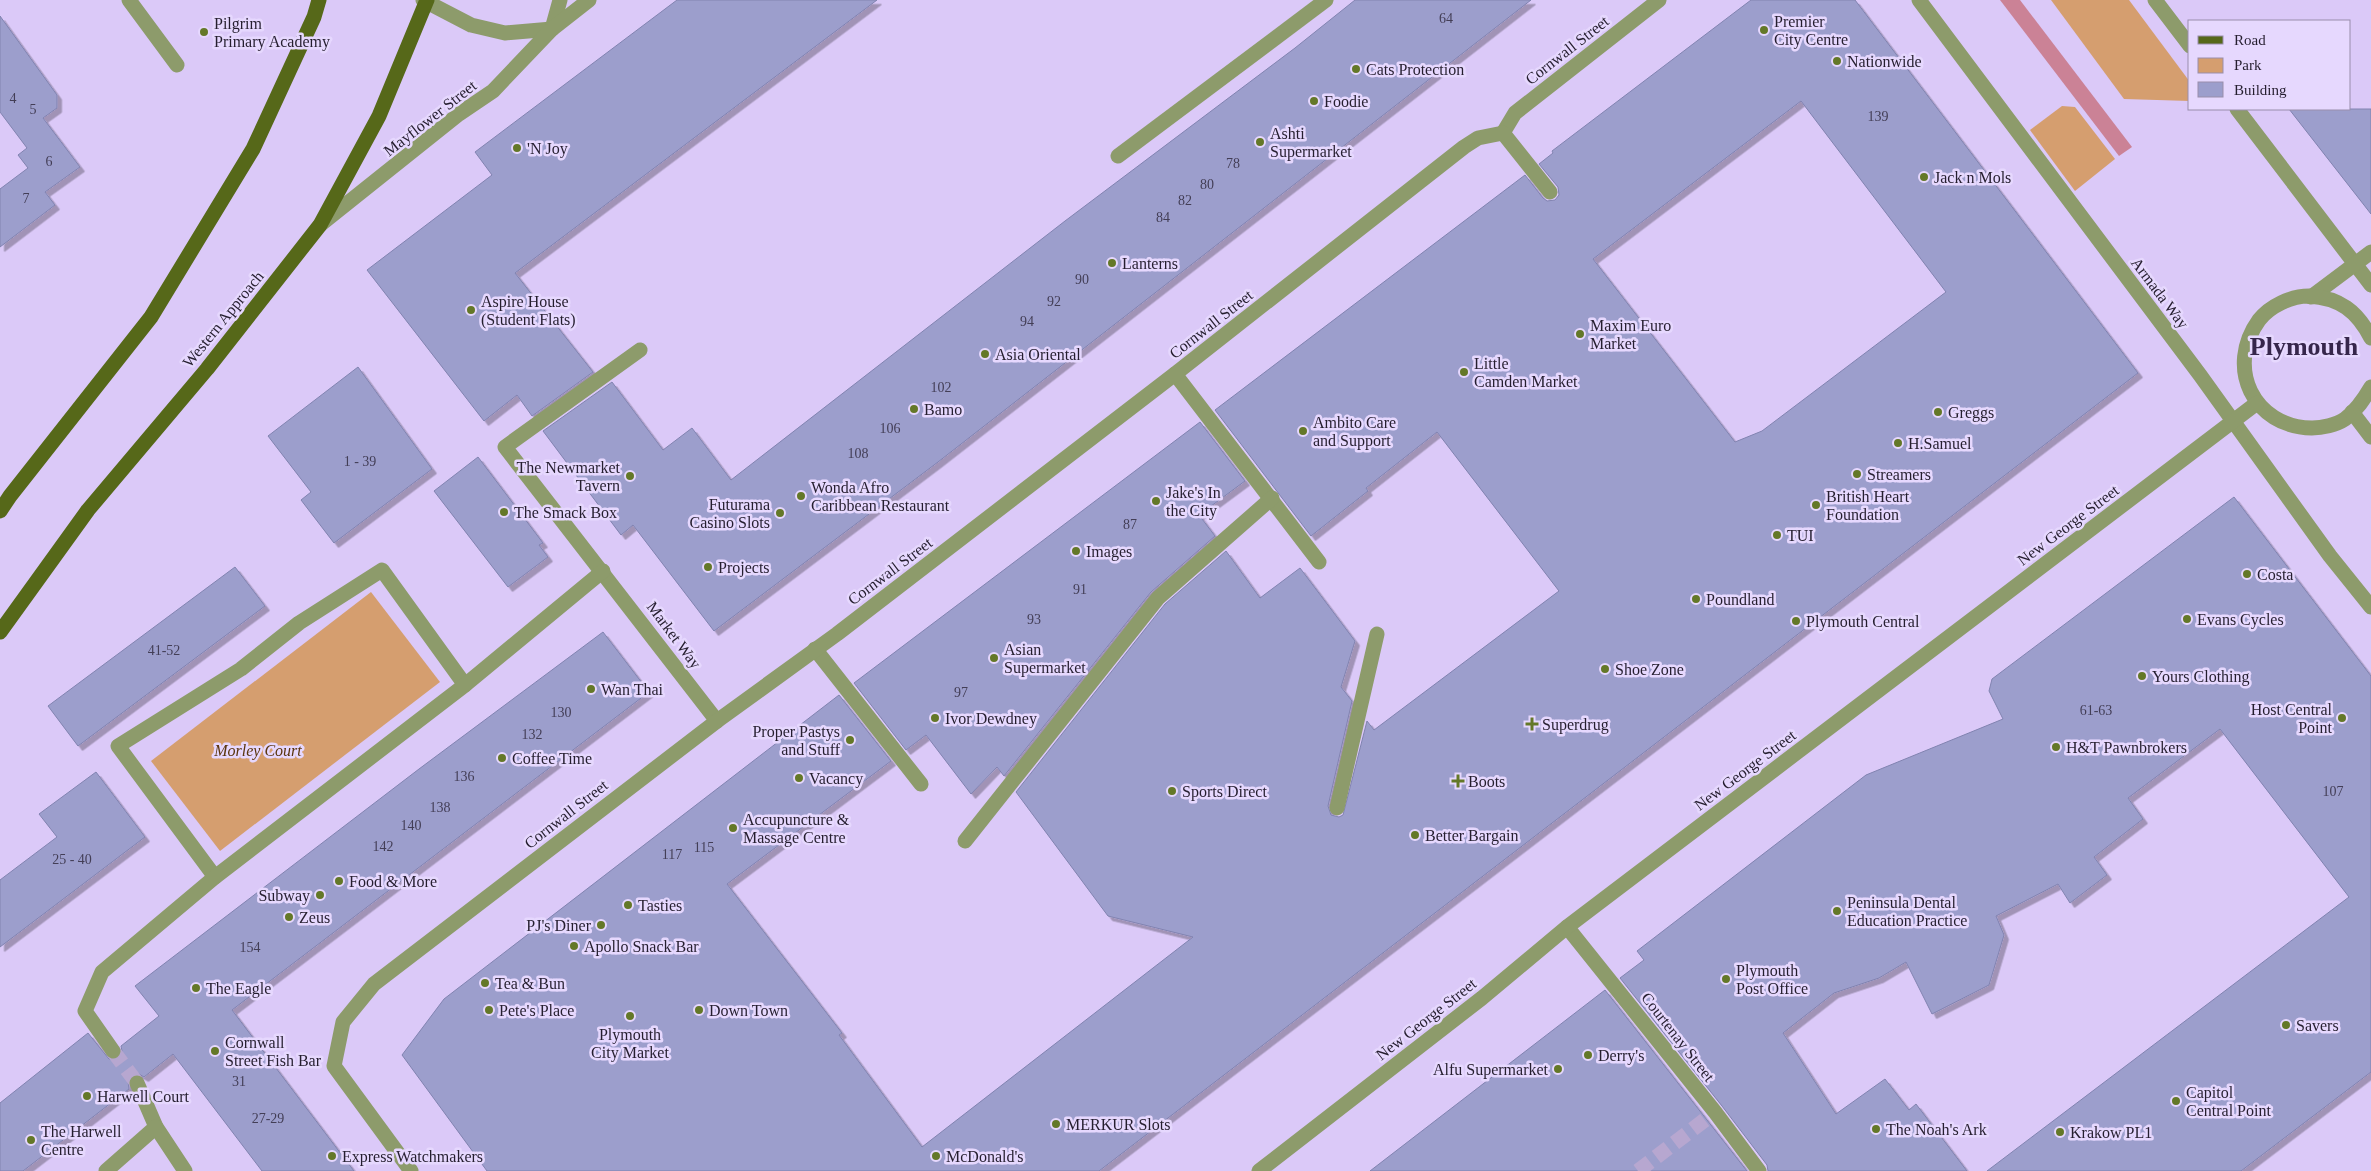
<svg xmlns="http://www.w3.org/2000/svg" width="2371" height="1171" font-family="Georgia,serif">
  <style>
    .green { fill: #d59e6f }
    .water { fill: #cb8296 }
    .building { fill: #9c9ecc; stroke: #8183b0; fill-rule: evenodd; filter: url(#shadow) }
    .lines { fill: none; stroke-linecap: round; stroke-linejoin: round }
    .minor-tunnel { stroke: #b7a7d0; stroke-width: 15; stroke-dasharray: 15 8; stroke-linecap: butt }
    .minor { stroke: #8d9b6b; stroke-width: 15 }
    .major { stroke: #566819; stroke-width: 15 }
    .poi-dot { fill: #647828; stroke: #e6d8fe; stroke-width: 2 }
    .labels { text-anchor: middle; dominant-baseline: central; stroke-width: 5; stroke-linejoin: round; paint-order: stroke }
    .number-label { font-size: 14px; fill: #433e56 }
    .poi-label { font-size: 16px; fill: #251e2f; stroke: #e6d8fe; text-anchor: start }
    .street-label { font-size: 16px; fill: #251e2f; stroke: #e6d8fe }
    .park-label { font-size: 16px; font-style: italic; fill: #5a350e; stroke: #e6d8fe }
    .town-label { font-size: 26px; font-weight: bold; fill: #36264b; stroke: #e6d8fe }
  </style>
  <defs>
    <filter id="shadow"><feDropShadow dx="4.5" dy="4.5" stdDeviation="0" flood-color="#0004"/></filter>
  </defs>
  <rect width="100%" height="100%" fill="#dbc9f8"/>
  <!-- green -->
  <g class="green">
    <path d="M 2051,0 L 2129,0 L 2190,82 L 2190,101 L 2124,99 Z"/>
    <path d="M 2062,106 L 2075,107 L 2115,159 L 2075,191 L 2030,130 Z"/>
    <path d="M 371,592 L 440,682 L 220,851 L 151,761 Z"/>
  </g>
  <!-- water -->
  <path class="water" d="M 2000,0 L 2020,0 L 2132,147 L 2119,156 Z"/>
  <!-- building -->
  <g class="building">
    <path d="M 677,0 L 877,0 L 515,273 L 593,372 L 532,416 L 517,395 L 484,421 L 367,270 L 492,175 L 475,152 Z"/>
    <path d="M 1355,0 L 1531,0 L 938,462 L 714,631 L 633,525 L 621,535 L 543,431 L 612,382 L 663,450 L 692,428 L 731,480 L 1065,221 L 1295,48 Z"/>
    <path d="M 1751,0 L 1855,0 L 2138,373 L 1099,1171 L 487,1171 L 402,1055 L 444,999 L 839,695 L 891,761 L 727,884 L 842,1033 L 839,1035 L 922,1147 L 1193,937 L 1108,916 L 1016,792 L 1165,604 L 1226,551 L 1260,598 L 1300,568 L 1355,641 L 1341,687 L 1352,701 L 1328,806 L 1331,815 L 1339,817 L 1343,815 L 1367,721 L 1374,730 L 1559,591 L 1437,432 L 1366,488 L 1368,491 L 1311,536 L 1215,410 L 1525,175 L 1543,198 L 1547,201 L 1555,200 L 1559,195 L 1558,187 L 1539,164 L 1553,153 L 1552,151 ZM 1801,101 L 1946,292 L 1762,431 L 1735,442 L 1593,259 Z"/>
    <path d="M 0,16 L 57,95 L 57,108 L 43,118 L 80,167 L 45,192 L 55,205 L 0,247 L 0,189 L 28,168 L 18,155 L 27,148 L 0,112 Z"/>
    <path d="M 2289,109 L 2371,109 L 2371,214 L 2321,150 Z"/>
    <path d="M 358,367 L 432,469 L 334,543 L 301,500 L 311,492 L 268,436 Z"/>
    <path d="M 1200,422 L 1245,481 L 1199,515 L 1215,536 L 1151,592 L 1004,776 L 997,767 L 971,794 L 926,735 L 906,750 L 854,683 Z"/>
    <path d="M 478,457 L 543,543 L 539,545 L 548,557 L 508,587 L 434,491 Z"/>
    <path d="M 2234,497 L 2371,676 L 2371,1072 L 2241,1171 L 1987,1171 L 2349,897 L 2220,729 L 2128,798 L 2143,819 L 2094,857 L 2107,875 L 2070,903 L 2058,884 L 1996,916 L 2004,935 L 1989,985 L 1932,1014 L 1906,962 L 1879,978 L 1834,993 L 1783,1033 L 1836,1114 L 1885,1079 L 1909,1110 L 1916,1104 L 1967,1171 L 1768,1171 L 1767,1165 L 1722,1106 L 1620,978 L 1644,960 L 1637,951 L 1866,775 L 2003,719 L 1989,691 L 1992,679 Z"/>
    <path d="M 235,567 L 265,606 L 78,746 L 48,706 Z"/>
    <path d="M 603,632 L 649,692 L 232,1010 L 354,1171 L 262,1171 L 173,1054 L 144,1077 L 139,1074 L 133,1075 L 128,1081 L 129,1089 L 23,1171 L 0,1171 L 0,1103 L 88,1033 L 109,1059 L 119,1058 L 122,1051 L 121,1046 L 159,1016 L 135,986 L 419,769 Z"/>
    <path d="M 96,772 L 145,837 L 0,947 L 0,880 L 57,837 L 39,814 Z"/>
    <path d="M 1605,990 L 1747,1171 L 1370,1171 Z"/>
  </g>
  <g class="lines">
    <!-- minor-tunnel -->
    <g class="minor-tunnel">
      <path d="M 113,1051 L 137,1083"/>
      <path d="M 1638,1171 L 1706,1119"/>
    </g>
    <!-- minor -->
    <g class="minor">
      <path d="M 129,0 L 177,65"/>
      <path d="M 423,0 L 471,25 L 505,33 L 552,29"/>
      <path d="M 1919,0 L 2200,375 L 2330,556 L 2371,607"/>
      <path d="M 2155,0 L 2190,46"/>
      <path d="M 552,29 L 560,0"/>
      <path d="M 2237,109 L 2371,285"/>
      <path d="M 1503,133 L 1515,113 L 1659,0"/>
      <path d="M 1118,156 L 1326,0"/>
      <path d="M 320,225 L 459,114 L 493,91 L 552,29 L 589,0"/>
      <path d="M 2311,297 L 2371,252"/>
      <path d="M 2371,338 C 2357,311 2340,298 2309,296 C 2291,296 2270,306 2259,320 C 2225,367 2253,427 2312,428 C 2322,428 2336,425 2345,419 C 2357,410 2364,399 2371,387"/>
      <path d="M 640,350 L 505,447 L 717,721"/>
      <path d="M 1175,374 L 1319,562"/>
      <path d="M 2352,412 L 2371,437"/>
      <path d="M 815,649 L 921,784"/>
      <path d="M 1337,808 L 1377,634"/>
      <path d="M 965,841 L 1158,598 L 1272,498"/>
      <path d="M 215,877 L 118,746 L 241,669 L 299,623 L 382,570 L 465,685"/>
      <path d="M 1567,927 L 1715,1112 L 1759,1171"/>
      <path d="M 113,1051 L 85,1011 L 102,972 L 215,877 L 465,685 L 603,571"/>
      <path d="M 137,1083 L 156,1127 L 185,1171"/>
      <path d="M 106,1171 L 156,1127"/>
      <path d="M 411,1171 L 334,1066 L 343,1022 L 374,984 L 717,721 L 837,634 L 1175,374 L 1464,147 L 1478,138 L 1503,133 L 1550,192"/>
      <path d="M 1259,1171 L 1482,998 L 1567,927 L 2257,403"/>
    </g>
    <!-- major -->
    <g class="major">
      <path d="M 0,511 L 10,496 L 151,317 L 253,149 L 314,17 L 319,0"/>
      <path d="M 0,632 L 88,510 L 207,369 L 320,225 L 379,116 L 427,0"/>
    </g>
  </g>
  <!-- markers -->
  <g class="poi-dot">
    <circle cx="1764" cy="30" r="5"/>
    <circle cx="204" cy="32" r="5"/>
    <circle cx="1837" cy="61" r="5"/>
    <circle cx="1356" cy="69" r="5"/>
    <circle cx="1314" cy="101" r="5"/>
    <circle cx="1260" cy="142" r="5"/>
    <circle cx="517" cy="148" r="5"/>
    <circle cx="1924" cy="177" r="5"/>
    <circle cx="1112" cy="263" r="5"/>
    <circle cx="471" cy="310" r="5"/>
    <circle cx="1580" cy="334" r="5"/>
    <circle cx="985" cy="354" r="5"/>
    <circle cx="1464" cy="372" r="5"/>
    <circle cx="914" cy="409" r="5"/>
    <circle cx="1938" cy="412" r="5"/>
    <circle cx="1303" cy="431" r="5"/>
    <circle cx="1898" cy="443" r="5"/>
    <circle cx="1857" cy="474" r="5"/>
    <circle cx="630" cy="476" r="5"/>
    <circle cx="801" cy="496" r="5"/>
    <circle cx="1156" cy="501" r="5"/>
    <circle cx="1816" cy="505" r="5"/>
    <circle cx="504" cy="512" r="5"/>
    <circle cx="780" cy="513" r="5"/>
    <circle cx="1777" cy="535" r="5"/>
    <circle cx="1076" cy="551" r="5"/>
    <circle cx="708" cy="567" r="5"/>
    <circle cx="2247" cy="574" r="5"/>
    <circle cx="1696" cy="599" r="5"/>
    <circle cx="2187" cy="619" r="5"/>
    <circle cx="1796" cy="621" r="5"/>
    <circle cx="994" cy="658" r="5"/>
    <circle cx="1605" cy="669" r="5"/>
    <circle cx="2142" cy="676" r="5"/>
    <circle cx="591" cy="689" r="5"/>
    <circle cx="935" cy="718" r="5"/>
    <circle cx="2342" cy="718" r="5"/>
    <path d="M1529.5 716.5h5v5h5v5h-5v5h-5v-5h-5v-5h5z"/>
    <circle cx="850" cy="740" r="5"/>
    <circle cx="2056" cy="747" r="5"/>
    <circle cx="502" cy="758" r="5"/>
    <circle cx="799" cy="778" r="5"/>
    <path d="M1455.5 773.5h5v5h5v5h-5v5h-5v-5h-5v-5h5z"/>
    <circle cx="1172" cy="791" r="5"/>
    <circle cx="733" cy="828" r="5"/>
    <circle cx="1415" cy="835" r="5"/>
    <circle cx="339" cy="881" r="5"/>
    <circle cx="320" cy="895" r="5"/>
    <circle cx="628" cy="905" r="5"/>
    <circle cx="1837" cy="911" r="5"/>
    <circle cx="289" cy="917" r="5"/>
    <circle cx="601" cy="925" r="5"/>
    <circle cx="574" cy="946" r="5"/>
    <circle cx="1726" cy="979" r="5"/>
    <circle cx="485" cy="983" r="5"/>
    <circle cx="196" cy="988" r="5"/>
    <circle cx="489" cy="1010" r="5"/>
    <circle cx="699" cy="1010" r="5"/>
    <circle cx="630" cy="1016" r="5"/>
    <circle cx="2286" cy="1025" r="5"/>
    <circle cx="215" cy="1051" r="5"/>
    <circle cx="1588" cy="1055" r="5"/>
    <circle cx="1558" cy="1069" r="5"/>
    <circle cx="87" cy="1096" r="5"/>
    <circle cx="2176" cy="1101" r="5"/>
    <circle cx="1056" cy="1124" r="5"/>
    <circle cx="1876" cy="1129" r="5"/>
    <circle cx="2060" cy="1132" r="5"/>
    <circle cx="31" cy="1140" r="5"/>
    <circle cx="332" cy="1156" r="5"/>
    <circle cx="936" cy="1156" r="5"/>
  </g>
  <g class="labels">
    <!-- number labels -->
    <g class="number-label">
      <text x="1446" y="18">64</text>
      <text x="13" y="98">4</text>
      <text x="33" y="109">5</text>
      <text x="1878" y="116">139</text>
      <text x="49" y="161">6</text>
      <text x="1233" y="163">78</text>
      <text x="1207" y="184">80</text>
      <text x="26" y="198">7</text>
      <text x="1185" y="200">82</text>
      <text x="1163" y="217">84</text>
      <text x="1082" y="279">90</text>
      <text x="1054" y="301">92</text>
      <text x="1027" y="321">94</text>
      <text x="941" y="387">102</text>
      <text x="890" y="428">106</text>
      <text x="858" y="453">108</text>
      <text x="360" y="461">1 - 39</text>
      <text x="1130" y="524">87</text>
      <text x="1080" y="589">91</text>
      <text x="1034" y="619">93</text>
      <text x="164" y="650">41-52</text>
      <text x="961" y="692">97</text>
      <text x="2096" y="710">61-63</text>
      <text x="561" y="712">130</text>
      <text x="532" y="734">132</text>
      <text x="464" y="776">136</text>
      <text x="2333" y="791">107</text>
      <text x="440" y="807">138</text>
      <text x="411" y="825">140</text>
      <text x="383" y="846">142</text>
      <text x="704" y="847">115</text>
      <text x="672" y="854">117</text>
      <text x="72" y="859">25 - 40</text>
      <text x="250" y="947">154</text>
      <text x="239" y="1081">31</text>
      <text x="268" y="1118">27-29</text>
    </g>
    <!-- poi labels -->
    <g class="poi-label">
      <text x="1774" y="21">Premier<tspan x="1774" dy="18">City Centre</tspan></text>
      <text x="214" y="23">Pilgrim<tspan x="214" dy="18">Primary Academy</tspan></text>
      <text x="1847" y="61">Nationwide</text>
      <text x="1366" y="69">Cats Protection</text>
      <text x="1324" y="101">Foodie</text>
      <text x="1270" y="133">Ashti<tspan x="1270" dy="18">Supermarket</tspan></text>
      <text x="527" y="148">'N Joy</text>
      <text x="1934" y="177">Jack n Mols</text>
      <text x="1122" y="263">Lanterns</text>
      <text x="481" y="301">Aspire House<tspan x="481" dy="18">(Student Flats)</tspan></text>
      <text x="1590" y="325">Maxim Euro<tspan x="1590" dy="18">Market</tspan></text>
      <text x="995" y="354">Asia Oriental</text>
      <text x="1474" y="363">Little<tspan x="1474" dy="18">Camden Market</tspan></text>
      <text x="924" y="409">Bamo</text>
      <text x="1948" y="412">Greggs</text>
      <text x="1313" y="422">Ambito Care<tspan x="1313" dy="18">and Support</tspan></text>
      <text x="1908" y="443">H.Samuel</text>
      <text x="620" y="467" text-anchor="end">The Newmarket<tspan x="620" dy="18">Tavern</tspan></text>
      <text x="1867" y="474">Streamers</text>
      <text x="811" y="487">Wonda Afro<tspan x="811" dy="18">Caribbean Restaurant</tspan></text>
      <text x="1166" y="492">Jake's In<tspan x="1166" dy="18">the City</tspan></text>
      <text x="1826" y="496">British Heart<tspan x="1826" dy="18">Foundation</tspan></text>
      <text x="770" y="504" text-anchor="end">Futurama<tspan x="770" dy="18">Casino Slots</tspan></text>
      <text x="514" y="512">The Smack Box</text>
      <text x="1787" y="535">TUI</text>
      <text x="1086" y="551">Images</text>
      <text x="718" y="567">Projects</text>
      <text x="2257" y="574">Costa</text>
      <text x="1706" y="599">Poundland</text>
      <text x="2197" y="619">Evans Cycles</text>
      <text x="1806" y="621">Plymouth Central</text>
      <text x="1004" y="649">Asian<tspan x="1004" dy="18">Supermarket</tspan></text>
      <text x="1615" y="669">Shoe Zone</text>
      <text x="2152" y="676">Yours Clothing</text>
      <text x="601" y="689">Wan Thai</text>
      <text x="2332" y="709" text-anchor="end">Host Central<tspan x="2332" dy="18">Point</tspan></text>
      <text x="945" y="718">Ivor Dewdney</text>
      <text x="1542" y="724">Superdrug</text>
      <text x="840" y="731" text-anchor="end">Proper Pastys<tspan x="840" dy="18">and Stuff</tspan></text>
      <text x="2066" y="747">H&amp;T Pawnbrokers</text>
      <text x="512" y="758">Coffee Time</text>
      <text x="809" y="778">Vacancy</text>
      <text x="1468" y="781">Boots</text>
      <text x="1182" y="791">Sports Direct</text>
      <text x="743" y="819">Accupuncture &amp;<tspan x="743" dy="18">Massage Centre</tspan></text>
      <text x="1425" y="835">Better Bargain</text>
      <text x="349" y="881">Food &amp; More</text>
      <text x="310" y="895" text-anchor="end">Subway</text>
      <text x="1847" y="902">Peninsula Dental<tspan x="1847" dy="18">Education Practice</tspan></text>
      <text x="638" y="905">Tasties</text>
      <text x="299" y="917">Zeus</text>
      <text x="591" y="925" text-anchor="end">PJ's Diner</text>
      <text x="584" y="946">Apollo Snack Bar</text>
      <text x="1736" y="970">Plymouth<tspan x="1736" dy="18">Post Office</tspan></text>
      <text x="495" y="983">Tea &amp; Bun</text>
      <text x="206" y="988">The Eagle</text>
      <text x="499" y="1010">Pete's Place</text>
      <text x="709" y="1010">Down Town</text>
      <text x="2296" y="1025">Savers</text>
      <text x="630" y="1034" text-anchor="middle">Plymouth<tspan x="630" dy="18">City Market</tspan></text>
      <text x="225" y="1042">Cornwall<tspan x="225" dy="18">Street Fish Bar</tspan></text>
      <text x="1598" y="1055">Derry's</text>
      <text x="1548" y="1069" text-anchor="end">Alfu Supermarket</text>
      <text x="2186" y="1092">Capitol<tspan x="2186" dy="18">Central Point</tspan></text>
      <text x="97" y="1096">Harwell Court</text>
      <text x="1066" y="1124">MERKUR Slots</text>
      <text x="1886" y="1129">The Noah's Ark</text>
      <text x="41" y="1131">The Harwell<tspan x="41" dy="18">Centre</tspan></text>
      <text x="2070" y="1132">Krakow PL1</text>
      <text x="342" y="1156">Express Watchmakers</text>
      <text x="946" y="1156">McDonald's</text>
    </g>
    <!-- street labels -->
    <g class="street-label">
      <text transform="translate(1567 50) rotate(-38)">Cornwall Street</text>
      <text transform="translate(430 118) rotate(-38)">Mayflower Street</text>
      <text transform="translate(2160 293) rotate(53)">Armada Way</text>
      <text transform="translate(223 319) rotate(-51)">Western Approach</text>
      <text transform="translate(1211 324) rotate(-38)">Cornwall Street</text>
      <text transform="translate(2068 525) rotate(-37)">New George Street</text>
      <text transform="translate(890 571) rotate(-37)">Cornwall Street</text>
      <text transform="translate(674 635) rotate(53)">Market Way</text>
      <text transform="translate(1745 770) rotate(-37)">New George Street</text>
      <text transform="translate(566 814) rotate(-38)">Cornwall Street</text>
      <text transform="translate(1426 1019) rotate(-38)">New George Street</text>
      <text transform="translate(1678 1037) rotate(52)">Courtenay Street</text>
    </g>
    <!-- park labels -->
    <g class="park-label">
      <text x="258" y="750">Morley Court</text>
    </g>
    <!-- town labels -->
    <g class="town-label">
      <text x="2304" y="346">Plymouth</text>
    </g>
  </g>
  <!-- legend -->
  <rect x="2188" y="20" width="162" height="90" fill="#e6d8fe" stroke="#998eab"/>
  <rect x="2198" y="36" width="25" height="8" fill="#566819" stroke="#998eab"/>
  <text x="2234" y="45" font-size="15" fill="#251e2f">Road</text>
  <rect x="2198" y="58" width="25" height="15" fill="#d59e6f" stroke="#998eab"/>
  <text x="2234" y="70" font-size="15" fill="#251e2f">Park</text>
  <rect x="2198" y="82" width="25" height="15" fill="#9c9ecc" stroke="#998eab"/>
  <text x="2234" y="95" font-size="15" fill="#251e2f">Building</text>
</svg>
